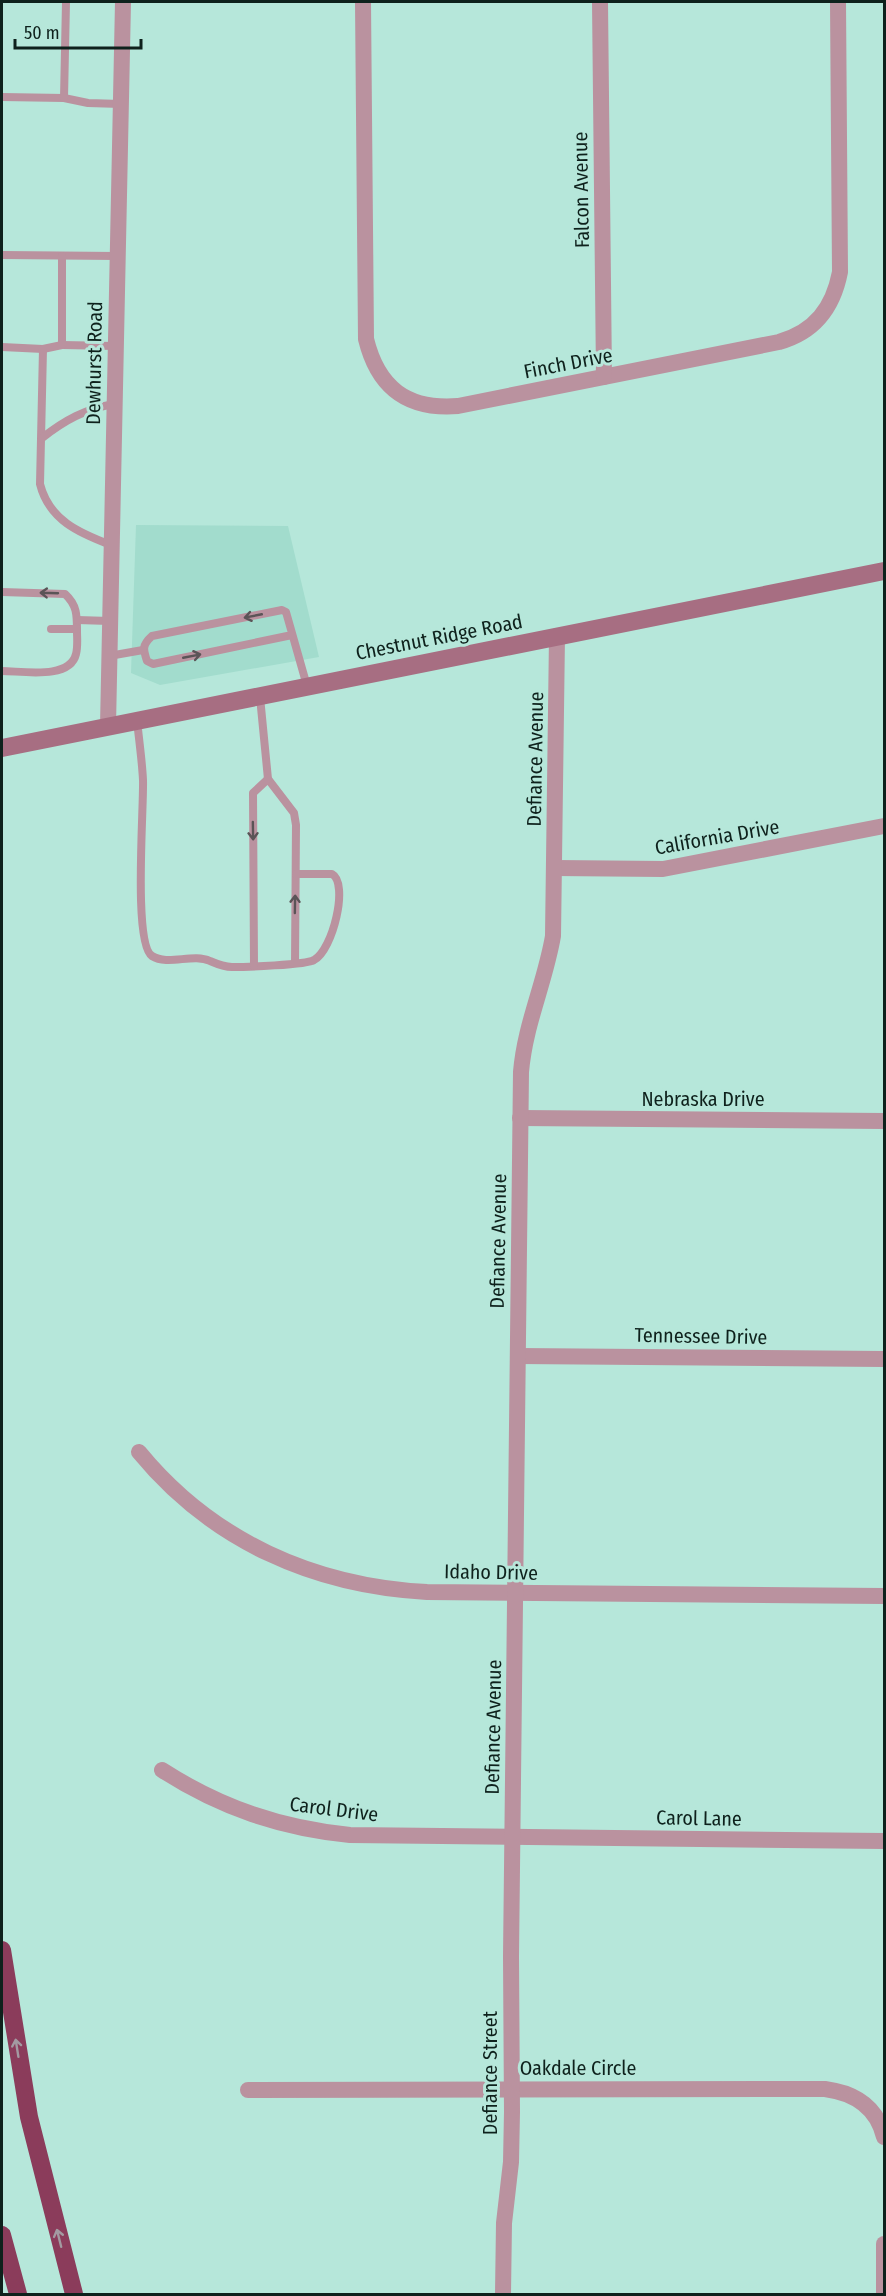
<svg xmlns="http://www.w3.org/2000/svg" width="886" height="2296" font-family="'Fira Sans Condensed',sans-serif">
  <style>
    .built { fill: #a2dccd }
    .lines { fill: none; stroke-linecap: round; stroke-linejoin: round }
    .lane { stroke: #ba929f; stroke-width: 8 }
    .street { stroke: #ba929f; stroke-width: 16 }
    .secondary { stroke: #a76e82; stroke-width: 18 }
    .highway { stroke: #8b3c5b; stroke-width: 18 }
    .oneway { stroke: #5b5457 }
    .oneway2 { stroke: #a39aa1 }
    .labels { text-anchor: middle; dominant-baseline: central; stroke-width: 6; stroke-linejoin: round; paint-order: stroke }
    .street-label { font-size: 20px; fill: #0e211c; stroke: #b6e7da }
  </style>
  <rect width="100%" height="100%" fill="#b6e7da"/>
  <!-- built -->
  <path class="built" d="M 136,525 L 288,526 L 319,657 L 160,685 L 131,673 Z"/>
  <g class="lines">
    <!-- lane -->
    <g class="lane">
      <path d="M 2,97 L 64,98 L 88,103 L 121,104"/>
      <path d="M 64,98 L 66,2"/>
      <path d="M 2,255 L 117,256"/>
      <path d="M 62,345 L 115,346"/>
      <path d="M 2,347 L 43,349 L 62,345 L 62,256"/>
      <path d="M 43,349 L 40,484 C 49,520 79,533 111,545"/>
      <path d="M 42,438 C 65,420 85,409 114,404"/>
      <path d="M 2,592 L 65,594 C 77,605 77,615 77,631 C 77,638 78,647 76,654 C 70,680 22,671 2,671"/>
      <path d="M 77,620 L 110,621"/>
      <path d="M 51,629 L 77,629"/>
      <path d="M 292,635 L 153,664 L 147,661 C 143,649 142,645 152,636 L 282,610 L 286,612 L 307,686"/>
      <path d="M 109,656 L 143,650"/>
      <path d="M 260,697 L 268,779 L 294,813 L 296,825 L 295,963"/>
      <path d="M 137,720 C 139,740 142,760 143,780 C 144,807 133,944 152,956 C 168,966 193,953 210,961 C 217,964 224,967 232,967 C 244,967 306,965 314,960 C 333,950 349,883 332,874 L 296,874"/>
      <path d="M 254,966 L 253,793 L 268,779"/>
    </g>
    <!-- street -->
    <g class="street">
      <path d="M 363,2 L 366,339 C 378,388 407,410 458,406 L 779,342 C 815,332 833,308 840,272 L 838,2"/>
      <path d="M 600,2 L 604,377"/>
      <path d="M 108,726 L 123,2"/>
      <path d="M 555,868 L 663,869 L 884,826"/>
      <path d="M 520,1118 L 884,1121"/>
      <path d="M 518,1356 L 884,1359"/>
      <path d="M 139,1452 C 212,1541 314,1586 427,1592 L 884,1596"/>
      <path d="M 162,1770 C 221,1808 281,1828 350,1835 L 884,1841"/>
      <path d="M 248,2090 L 825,2089 C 855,2093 877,2107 884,2137"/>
      <path d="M 503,2294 L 504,2223 L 511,2162 L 512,2112 L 511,1957 L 521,1072 C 525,1024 545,983 553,936 L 557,636"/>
      <path d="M 884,2294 L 884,2244"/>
    </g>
    <!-- secondary -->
    <path class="secondary" d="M 2,748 L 884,571"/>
    <!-- highway -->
    <g class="highway">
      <path d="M 2,1950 L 29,2117 L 74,2294"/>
      <path d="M 2,2235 L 18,2294"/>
    </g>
  </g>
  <!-- one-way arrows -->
  <defs><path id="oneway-shaft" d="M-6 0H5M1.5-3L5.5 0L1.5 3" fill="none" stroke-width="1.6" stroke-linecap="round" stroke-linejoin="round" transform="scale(1.5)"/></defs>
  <g class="oneway">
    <use href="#oneway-shaft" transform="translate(49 593) rotate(-178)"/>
    <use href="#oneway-shaft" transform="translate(253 616) rotate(169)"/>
    <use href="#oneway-shaft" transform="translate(192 656) rotate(-11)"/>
    <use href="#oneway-shaft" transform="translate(253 831) rotate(89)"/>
    <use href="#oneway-shaft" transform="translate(295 904) rotate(-89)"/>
  </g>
  <g class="oneway2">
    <use href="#oneway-shaft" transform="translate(17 2048) rotate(-99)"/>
    <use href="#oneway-shaft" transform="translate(59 2238) rotate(-104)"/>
  </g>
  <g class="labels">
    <!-- street labels -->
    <g class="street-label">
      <text transform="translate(581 190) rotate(-91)">Falcon Avenue</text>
      <text transform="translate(94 363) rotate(-89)">Dewhurst Road</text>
      <text transform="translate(568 363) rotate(-11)">Finch Drive</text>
      <text transform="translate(439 637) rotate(-11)">Chestnut Ridge Road</text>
      <text transform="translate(535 759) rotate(-89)">Defiance Avenue</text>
      <text transform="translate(717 837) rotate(-10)">California Drive</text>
      <text x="703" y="1099">Nebraska Drive</text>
      <text transform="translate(498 1241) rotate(-89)">Defiance Avenue</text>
      <text transform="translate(701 1336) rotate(1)">Tennessee Drive</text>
      <text transform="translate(491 1572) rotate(1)">Idaho Drive</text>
      <text transform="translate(493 1727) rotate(-89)">Defiance Avenue</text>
      <text transform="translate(334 1809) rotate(7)">Carol Drive</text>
      <text transform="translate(699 1818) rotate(1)">Carol Lane</text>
      <text x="578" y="2068">Oakdale Circle</text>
      <text transform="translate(490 2073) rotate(-90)">Defiance Street</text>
    </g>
  </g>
  <!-- border -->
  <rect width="886" height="2296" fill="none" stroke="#0e211c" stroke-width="6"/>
  <!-- scale -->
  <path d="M15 39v9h126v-9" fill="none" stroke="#0e211c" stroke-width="3"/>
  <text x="24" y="39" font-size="18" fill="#0e211c" stroke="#b6e7da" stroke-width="4.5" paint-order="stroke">50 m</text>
</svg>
